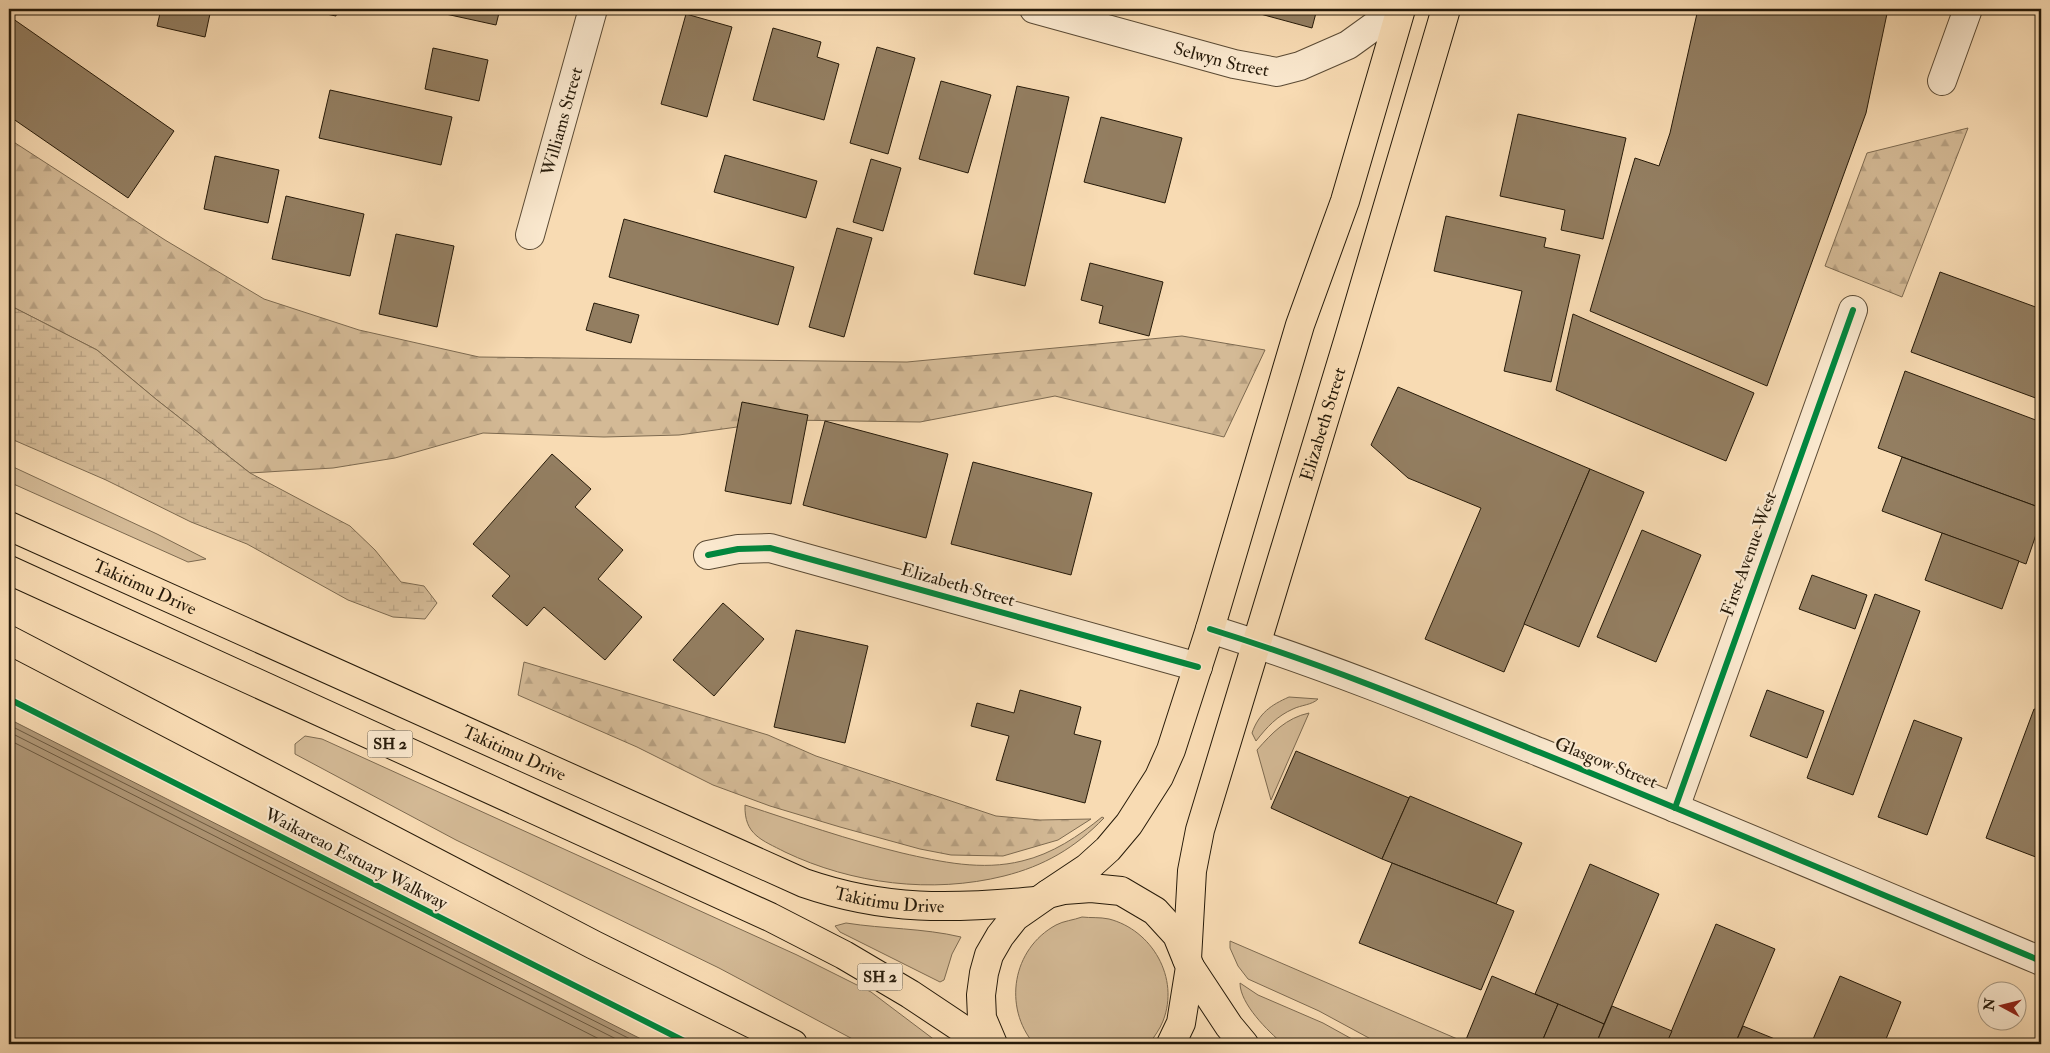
<svg xmlns="http://www.w3.org/2000/svg" width="2050" height="1053" font-family="'IM FELL Double Pica',serif">
  <style>
    .green { fill: #d4ba96; stroke: #7d6a50 }
    .forest { fill: url(#forest-firs); stroke: #7d6a50 }
    .wetland { fill: url(#wetland-marsh); stroke: #7d6a50 }
    .water { fill: #b19979; stroke: #79664c }
    .lines { fill: none; stroke-linecap: round; stroke-linejoin: round }
    .shore { stroke: #6c5a41; stroke-width: 1 }
    .building { fill: #937e61; stroke: #261a09 }
    .minor-casing { stroke: #5a4a34; stroke-width: 30 }
    .major-casing { stroke: #261a09; stroke-width: 30 }
    .highway-casing { stroke: #261a09; stroke-width: 30 }
    .minor { stroke: #fae8ce; stroke-width: 28 }
    .major { stroke: #f8dbb3; stroke-width: 28 }
    .highway { stroke: #f8dbb3; stroke-width: 28 }
    .cycleway-casing { stroke: #fae8ce; stroke-width: 9 }
    .cycleway { stroke: #00873e; stroke-width: 6 }
    .labels { text-anchor: middle; dominant-baseline: central; stroke-width: 4.5; stroke-linejoin: round; paint-order: stroke }
    .shield { fill: #fae8ce; stroke: #665844; stroke-width: 1 }
    .shield-label { font-size: 16px; font-weight: bold; fill: #261a09 }
    .street-label { font-size: 18px; fill: #261a09; stroke: #fae8ce }
  </style>
  <defs>
    <pattern id="forest-firs" width="22" height="20" patternUnits="userSpaceOnUse" patternTransform="scale(1.25)"><rect width="22" height="20" fill="#d4ba96"/><path d="M5 1l3.5 6h-7zM16 11l3.5 6h-7z" fill="#b69f80"/></pattern>
    <pattern id="wetland-marsh" width="20" height="14" patternUnits="userSpaceOnUse" patternTransform="scale(1.25)"><rect width="20" height="14" fill="#d4ba96"/><path d="M1 5h8M5 5V1M11 12h8M15 12V8" fill="none" stroke="#b69f80"/></pattern>
  </defs>
  <rect width="100%" height="100%" fill="#f8dbb3"/>
  <filter id="stains"><feTurbulence type="fractalNoise" baseFrequency=".004" numOctaves="4"/><feColorMatrix values="0 0 0 0 .2 0 0 0 0 .09 0 0 0 0 .02 0 0 0 .5 -.17"/></filter>
  <radialGradient id="worn" r=".72"><stop offset=".6" stop-color="#630" stop-opacity="0"/><stop offset="1" stop-color="#630" stop-opacity=".3"/></radialGradient>
  <!-- green -->
  <g class="green">
    <path d="M 9,465 L 157,534 L 206,559 L 188,562 L 9,482 Z"/>
    <path d="M 1289,697 L 1318,699 C 1312,705 1301,705 1293,709 C 1277,716 1267,727 1256,741 L 1252,733 C 1259,713 1271,705 1289,697 Z"/>
    <path d="M 1309,713 L 1271,800 L 1257,750 C 1272,733 1286,718 1309,713 Z"/>
    <path d="M 305,736 L 322,739 L 797,955 L 871,992 L 940,1044 L 862,1044 L 719,968 L 456,840 L 295,754 L 295,744 Z"/>
    <path d="M 745,805 C 797,822 848,840 902,853 C 941,862 982,871 1022,861 C 1052,854 1079,836 1102,817 L 1104,818 C 1075,848 1044,866 1004,876 C 932,894 852,884 785,852 C 762,840 744,835 745,805 Z"/>
    <path d="M 1082,917 C 1090,918 1100,917 1109,919 C 1152,930 1180,978 1163,1021 C 1160,1029 1154,1037 1149,1044 L 1034,1044 C 1003,1007 1012,949 1056,925 C 1063,921 1074,920 1082,917 Z"/>
    <path d="M 846,923 C 884,929 923,928 961,937 L 952,954 L 944,980 L 940,982 L 840,932 L 835,926 Z"/>
    <path d="M 1230,941 L 1462,1041 L 1469,1044 L 1380,1044 L 1319,1011 L 1248,979 L 1238,966 L 1230,948 Z"/>
    <path d="M 1240,983 L 1258,995 L 1323,1023 L 1361,1044 L 1283,1044 C 1268,1031 1240,1004 1240,983 Z"/>
  </g>
  <!-- forest -->
  <g class="forest">
    <path d="M 1968,128 L 1902,297 L 1825,266 L 1867,153 Z"/>
    <path d="M 9,139 L 165,240 L 264,299 L 359,330 L 479,357 L 907,362 L 1182,336 L 1265,350 L 1224,437 L 1055,396 L 920,422 L 788,420 L 679,435 L 604,437 L 483,433 L 395,458 L 333,468 L 250,473 L 157,400 L 97,350 L 9,305 Z"/>
    <path d="M 524,662 L 768,735 L 816,756 L 996,816 L 1040,820 L 1091,819 L 1058,840 L 1003,856 L 951,855 L 920,849 L 840,827 L 770,806 L 713,785 L 637,747 L 518,695 Z"/>
  </g>
  <!-- wetland -->
  <path class="wetland" d="M 9,305 L 97,350 L 157,400 L 250,473 L 350,526 L 375,550 L 401,582 L 424,586 L 437,603 L 425,619 L 393,617 L 348,600 L 247,544 L 191,522 L 106,480 L 9,438 Z"/>
  <!-- water -->
  <path class="water" d="M 9,719 L 651,1044 L 9,1044 Z"/>
  <g class="lines">
    <!-- shore -->
    <g class="shore">
      <path d="M 9,725 L 640,1044"/>
      <path d="M 9,732 L 626,1044"/>
      <path d="M 9,740 L 609,1044"/>
    </g>
  </g>
  <!-- building -->
  <g class="building">
    <path d="M 161,9 L 211,9 L 205,37 L 157,26 Z"/>
    <path d="M 302,9 L 337,9 L 336,16 Z"/>
    <path d="M 433,9 L 500,9 L 496,25 L 432,11 Z"/>
    <path d="M 1242,9 L 1317,9 L 1312,28 Z"/>
    <path d="M 1698,9 L 1888,9 L 1866,113 L 1767,386 L 1590,311 L 1635,158 L 1659,166 L 1670,133 Z"/>
    <path d="M 686,14 L 732,27 L 707,117 L 661,104 Z"/>
    <path d="M 9,16 L 174,131 L 128,198 L 9,116 Z"/>
    <path d="M 773,28 L 821,42 L 817,57 L 839,64 L 824,120 L 753,100 Z"/>
    <path d="M 877,47 L 915,58 L 888,154 L 850,143 Z"/>
    <path d="M 433,48 L 488,60 L 479,101 L 425,89 Z"/>
    <path d="M 941,81 L 991,95 L 968,173 L 919,159 Z"/>
    <path d="M 1017,86 L 1069,97 L 1025,286 L 974,274 Z"/>
    <path d="M 330,90 L 452,117 L 441,165 L 319,138 Z"/>
    <path d="M 1518,114 L 1626,138 L 1603,239 L 1561,230 L 1565,210 L 1500,196 Z"/>
    <path d="M 1101,117 L 1182,138 L 1165,203 L 1084,182 Z"/>
    <path d="M 725,155 L 817,181 L 806,218 L 714,192 Z"/>
    <path d="M 215,156 L 279,170 L 268,223 L 204,209 Z"/>
    <path d="M 871,159 L 901,168 L 883,231 L 853,222 Z"/>
    <path d="M 286,196 L 364,214 L 350,276 L 272,259 Z"/>
    <path d="M 1446,216 L 1546,238 L 1544,247 L 1580,255 L 1551,382 L 1504,371 L 1522,291 L 1434,271 Z"/>
    <path d="M 624,219 L 794,267 L 778,325 L 609,277 Z"/>
    <path d="M 837,228 L 872,238 L 844,337 L 809,327 Z"/>
    <path d="M 396,234 L 454,246 L 437,327 L 379,314 Z"/>
    <path d="M 1090,263 L 1163,282 L 1149,336 L 1099,323 L 1103,306 L 1081,300 Z"/>
    <path d="M 1940,272 L 2041,309 L 2041,400 L 1911,352 Z"/>
    <path d="M 594,303 L 639,315 L 631,343 L 586,330 Z"/>
    <path d="M 1573,314 L 1754,393 L 1726,461 L 1556,390 Z"/>
    <path d="M 1905,371 L 2041,422 L 2041,508 L 1878,448 Z"/>
    <path d="M 1398,387 L 1590,469 L 1504,672 L 1425,639 L 1481,508 L 1408,478 L 1371,445 Z"/>
    <path d="M 742,402 L 808,415 L 791,504 L 725,491 Z"/>
    <path d="M 825,421 L 948,454 L 926,538 L 803,505 Z"/>
    <path d="M 552,454 L 591,489 L 575,507 L 623,550 L 598,579 L 642,617 L 605,660 L 544,607 L 527,626 L 492,596 L 510,576 L 473,544 Z"/>
    <path d="M 1902,457 L 2041,508 L 2041,520 L 2026,564 L 1882,511 Z"/>
    <path d="M 973,462 L 1092,493 L 1071,575 L 951,544 Z"/>
    <path d="M 1590,469 L 1644,492 L 1579,647 L 1524,624 Z"/>
    <path d="M 1642,530 L 1701,555 L 1656,662 L 1597,637 Z"/>
    <path d="M 1942,533 L 2019,561 L 2002,609 L 1925,580 Z"/>
    <path d="M 1812,575 L 1867,595 L 1855,629 L 1799,609 Z"/>
    <path d="M 1875,594 L 1920,611 L 1853,795 L 1807,778 Z"/>
    <path d="M 723,603 L 764,639 L 714,696 L 673,660 Z"/>
    <path d="M 796,630 L 868,646 L 845,743 L 774,727 Z"/>
    <path d="M 1020,690 L 1081,707 L 1074,734 L 1101,741 L 1085,803 L 996,780 L 1009,736 L 971,726 L 977,703 L 1014,713 Z"/>
    <path d="M 1767,690 L 1824,711 L 1807,758 L 1750,736 Z"/>
    <path d="M 2034,709 L 2041,711 L 2041,859 L 1986,838 Z"/>
    <path d="M 1914,720 L 1962,738 L 1927,835 L 1878,817 Z"/>
    <path d="M 1296,751 L 1409,798 L 1382,859 L 1271,808 Z"/>
    <path d="M 1410,796 L 1522,843 L 1496,904 L 1382,859 Z"/>
    <path d="M 1392,863 L 1514,911 L 1481,990 L 1359,943 Z"/>
    <path d="M 1590,864 L 1659,894 L 1604,1024 L 1535,994 Z"/>
    <path d="M 1716,924 L 1775,949 L 1735,1044 L 1666,1044 Z"/>
    <path d="M 1492,976 L 1558,1004 L 1541,1044 L 1469,1044 L 1465,1042 Z"/>
    <path d="M 1840,976 L 1901,1002 L 1884,1044 L 1811,1044 Z"/>
    <path d="M 1558,1004 L 1604,1024 L 1596,1044 L 1541,1044 Z"/>
    <path d="M 1612,1006 L 1672,1031 L 1666,1044 L 1596,1044 Z"/>
    <path d="M 1743,1026 L 1787,1044 L 1735,1044 Z"/>
  </g>
  <g class="lines">
    <!-- minor casing -->
    <g class="minor-casing">
      <g id="minor">
        <path id="s1" d="M 1034,9 L 1234,64 L 1277,72 L 1300,66 L 1348,45 L 1398,9"/>
        <path d="M 1942,81 L 1968,9"/>
        <path id="s2" d="M 530,235 L 593,9"/>
        <path d="M 708,555 L 738,549 L 770,548 L 1198,667"/>
        <path d="M 1210,629 C 1322,664 1430,708 1539,752 C 1707,820 1874,891 2041,961"/>
        <path d="M 1675,808 L 1853,310"/>
      </g>
    </g>
    <!-- major casing -->
    <g class="major-casing">
      <g id="major">
        <path d="M 1048,894 L 1087,868 L 1108,849 L 1129,824 L 1159,777 L 1171,750 L 1210,629 L 1300,325 L 1345,201 L 1401,9"/>
        <path id="s3" d="M 1187,959 L 1192,871 L 1200,830 L 1348,341 L 1446,9"/>
      </g>
    </g>
    <!-- highway casing -->
    <g class="highway-casing">
      <g id="highway">
        <path id="s4" d="M 9,526 L 804,883 C 885,911 952,909 1036,901"/>
        <path d="M 9,570 L 770,917 L 844,955 L 910,994 L 985,1044"/>
        <path d="M 9,640 L 594,945 L 793,1044"/>
        <path d="M 1190,967 L 1229,1026 L 1244,1044"/>
        <path d="M 993,1044 L 982,1018 L 981,995 L 984,973 L 989,955 L 1000,936 L 1015,917 L 1048,894 L 1064,890 L 1091,888 L 1121,891 L 1155,911 L 1177,935 L 1190,967 L 1181,1023 L 1171,1044"/>
      </g>
    </g>
    <!-- minor -->
    <use href="#minor" class="minor"/>
    <!-- major -->
    <use href="#major" class="major"/>
    <!-- highway -->
    <use href="#highway" class="highway"/>
    <!-- cycleway casing -->
    <g class="cycleway-casing">
      <g id="cycleway">
        <path d="M 708,555 L 738,549 L 770,548 L 1198,667"/>
        <path d="M 1210,629 C 1322,664 1430,708 1539,752 C 1707,820 1874,891 2041,961"/>
        <path d="M 9,699 L 690,1044"/>
        <path d="M 1675,808 L 1853,310"/>
      </g>
    </g>
    <!-- cycleway -->
    <use href="#cycleway" class="cycleway"/>
  </g>
  <g class="labels">
    <!-- shield labels -->
    <g class="shield">
      <rect x="367.5" y="730.5" width="45" height="27" rx="4"/>
      <rect x="857.5" y="963.5" width="45" height="27" rx="4"/>
    </g>
    <g class="shield-label">
      <text x="390" y="744">SH 2</text>
      <text x="880" y="977">SH 2</text>
    </g>
    <!-- street labels -->
    <g class="street-label">
      <text stroke="none"><textPath href="#s1" startOffset="194">Selwyn Street</textPath></text>
      <text stroke="none"><textPath href="#s2" startOffset="118">Williams Street</textPath></text>
      <text stroke="none"><textPath href="#s3" startOffset="554">Elizabeth Street</textPath></text>
      <text transform="translate(1749 554) rotate(-70)">First Avenue West</text>
      <text transform="translate(958 585) rotate(16)">Elizabeth Street</text>
      <text stroke="none"><textPath href="#s4" startOffset="149">Takitimu Drive</textPath></text>
      <text stroke="none"><textPath href="#s4" startOffset="554">Takitimu Drive</textPath></text>
      <text transform="translate(1606 763) rotate(22)">Glasgow Street</text>
      <text transform="translate(356 859) rotate(27)">Waikareao Estuary Walkway</text>
      <text stroke="none"><textPath href="#s4" startOffset="959">Takitimu Drive</textPath></text>
    </g>
  </g>
  <!-- margin -->
  <rect width="2050" height="1053" fill="none" stroke="#f8dbb3" stroke-width="30"/>
  <rect x="10" y="10" width="2030" height="1033" fill="none" stroke="#261a09" stroke-width="2.5"/>
  <rect x="15" y="15" width="2020" height="1023" fill="none" stroke="#261a09"/>
  <!-- north arrow -->
  <g transform="translate(2002 1006) rotate(277)"><circle r="24" fill="#fae8ce" stroke="#a5967f"/>
  <path d="M0-4L9 19L0 12L-9 19Z" fill="#8f2418"/>
  <text y="-8" font-size="14" font-weight="bold" text-anchor="middle" fill="#261a09">N</text>
  </g>
  <rect width="100%" height="100%" filter="url(#stains)"/>
  <rect width="100%" height="100%" fill="url(#worn)"/>
</svg>
